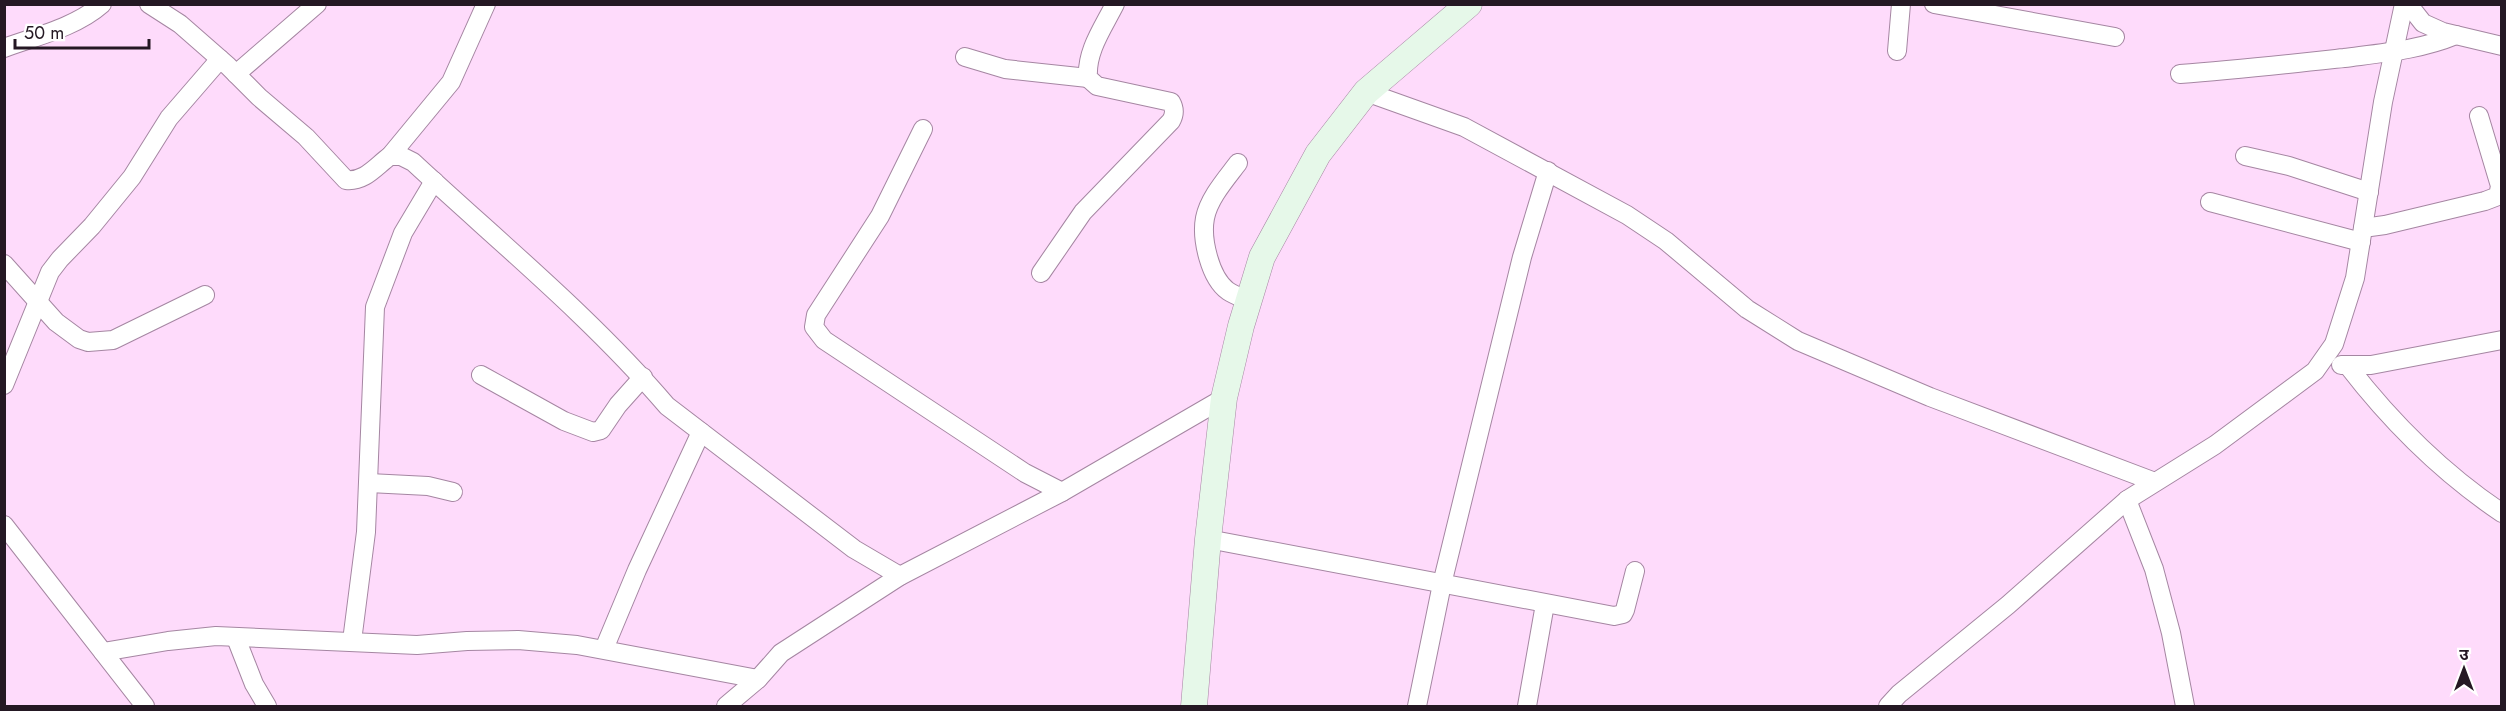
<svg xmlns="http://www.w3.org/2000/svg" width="2506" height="711" font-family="Jost,'Noto Sans Devanagari',sans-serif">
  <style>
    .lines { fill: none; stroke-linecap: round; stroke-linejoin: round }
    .minor-casing { stroke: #a586a2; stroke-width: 20 }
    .secondary-casing { stroke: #a586a2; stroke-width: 27 }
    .minor { stroke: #fff; stroke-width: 18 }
    .secondary { stroke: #e6f8e9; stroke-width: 26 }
  </style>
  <rect width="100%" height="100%" fill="#fedbfb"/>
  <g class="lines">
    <!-- minor casing -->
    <g class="minor-casing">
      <g id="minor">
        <path d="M 149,4 L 180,24 L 228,66 L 259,97 L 306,137 L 346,180 C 365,182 376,166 390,156 L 401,156 L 413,162 C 498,241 592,318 667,406 L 854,549 L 900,576"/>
        <path d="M 1934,4 L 2115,37"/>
        <path d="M 2408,4 L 2423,23 L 2443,32 L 2502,46"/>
        <path d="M 4,48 C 37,36 76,27 102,4"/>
        <path d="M 1897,51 L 1901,4"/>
        <path d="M 965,57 L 1005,69 L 1088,78"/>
        <path d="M 236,74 L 317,4"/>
        <path d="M 2180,74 C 2235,70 2289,64 2344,58 C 2382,53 2420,50 2456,35"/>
        <path d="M 1366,92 L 1464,127 L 1627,215 L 1666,241 L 1747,309 L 1798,341 L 1930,397 L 2155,482"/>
        <path d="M 923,129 L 880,216 L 816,315 L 814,327 L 824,340 L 1025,473 L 1062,492"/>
        <path d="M 390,156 L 451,82 L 486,4"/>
        <path d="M 2245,156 L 2289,166 L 2369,192"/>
        <path d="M 1238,163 C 1226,179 1209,198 1205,218 C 1201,239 1210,278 1228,291 C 1234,295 1242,298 1249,301"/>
        <path d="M 2210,202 L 2361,242"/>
        <path d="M 2363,228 L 2385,225 L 2485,201 L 2498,196 L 2500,186 L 2479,116"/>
        <path d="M 4,264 L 56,322 L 79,339 L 88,342 L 113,340 L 205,295"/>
        <path d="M 1041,273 L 1083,212 L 1171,121 C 1175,114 1175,109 1171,102 L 1097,86 L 1088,78 C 1086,51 1103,28 1115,4"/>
        <path d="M 2341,365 L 2371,365 L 2502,340"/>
        <path d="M 2348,366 C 2392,423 2441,472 2502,513"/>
        <path d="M 481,375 L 564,421 L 593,432 L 601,430 L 618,405 L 643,377"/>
        <path d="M 4,385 L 50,272 L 60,259 L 92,226 L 132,177 L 169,118 L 220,59"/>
        <path d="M 369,483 L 428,486 L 453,492"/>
        <path d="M 2127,500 L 2154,569 L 2171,633 L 2185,706"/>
        <path d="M 4,525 L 145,706"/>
        <path d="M 1208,539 L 1614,616 L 1623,614 L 1625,610 L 1635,571"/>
        <path d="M 236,638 L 254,684 L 267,706"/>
        <path d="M 352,641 L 366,532 L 375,307 L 403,233 L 434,181"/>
        <path d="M 604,649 L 637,570 L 701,432"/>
        <path d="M 103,652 L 168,641 L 216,636 L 417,645 L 467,641 L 518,640 L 577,645 L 758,679"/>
        <path d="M 726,706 L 758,679 L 781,653 L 900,576 L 1062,492 L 1224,398"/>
        <path d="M 1417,706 L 1442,584 L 1522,257 L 1548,171"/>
        <path d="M 1527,706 L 1545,604"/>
        <path d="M 1888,706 L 1899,694 L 2008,605 L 2127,500 L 2215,445 L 2315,371 L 2334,344 L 2355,278 L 2383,102 L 2404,4"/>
      </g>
    </g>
    <!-- secondary casing -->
    <g class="secondary-casing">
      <path id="secondary" d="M 1194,706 L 1208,539 L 1224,398 L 1241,326 L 1262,257 L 1318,154 L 1366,92 L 1469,4"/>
    </g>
    <!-- minor -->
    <use href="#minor" class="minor"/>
    <!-- secondary -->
    <use href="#secondary" class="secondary"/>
  </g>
  <!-- border -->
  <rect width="2506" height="711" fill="none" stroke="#241823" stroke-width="12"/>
  <!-- north arrow -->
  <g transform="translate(2464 669)" stroke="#ffffff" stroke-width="4.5" paint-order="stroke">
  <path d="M0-4.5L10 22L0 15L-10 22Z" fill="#241823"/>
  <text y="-9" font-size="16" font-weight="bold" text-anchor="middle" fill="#241823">उ</text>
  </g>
  <!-- scale -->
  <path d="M15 39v9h134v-9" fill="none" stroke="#241823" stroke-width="3"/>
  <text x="24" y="39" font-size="18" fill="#241823" stroke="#ffffff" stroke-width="4.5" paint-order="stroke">50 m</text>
</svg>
